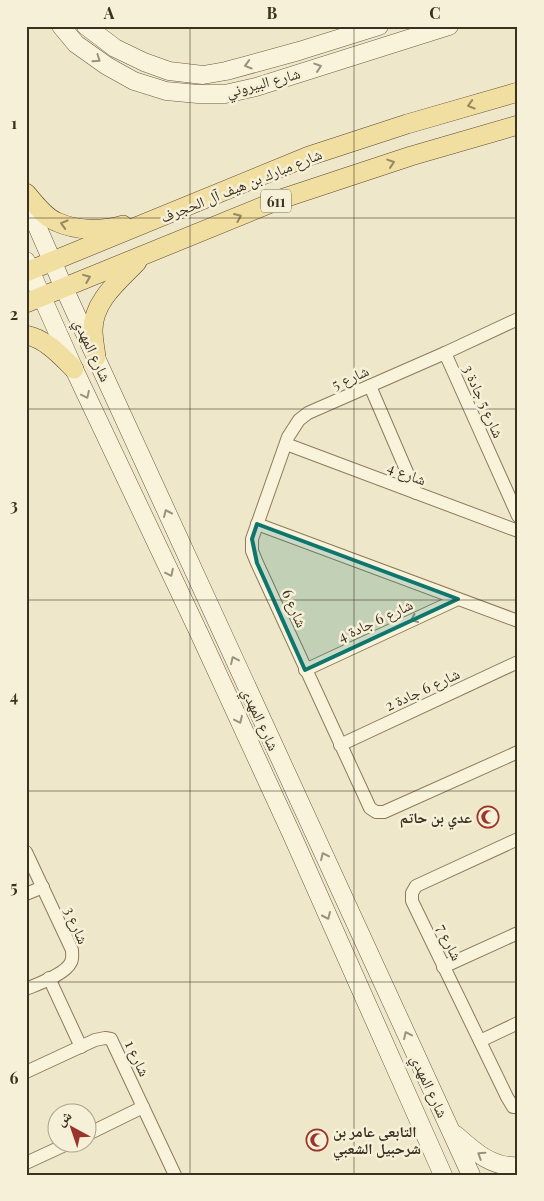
<svg xmlns="http://www.w3.org/2000/svg" width="544" height="1201" font-family="'Playfair Display','Noto Naskh Arabic',serif">
  <style>
    .lines { fill: none; stroke-linecap: round; stroke-linejoin: round }
    .street-casing { stroke: #8c7a5d; stroke-width: 14 }
    .secondary-casing { stroke: #6e5b40; stroke-width: 19 }
    .primary-casing { stroke: #5a4731; stroke-width: 20 }
    .street { stroke: #f9f3dc; stroke-width: 12 }
    .secondary { stroke: #f9f3dc; stroke-width: 18 }
    .primary { stroke: #f1dfa1; stroke-width: 19 }
    .oneway { stroke: #9a927e }
    .oneway2 { stroke: #968860 }
    .marked { fill: #0f766e; fill-opacity: 0.2; stroke: #0f766e; stroke-width: 4; stroke-linejoin: round }
    .grid { fill: none; stroke: #3c3020; stroke-width: 1; stroke-opacity: 0.55 }
    .labels { text-anchor: middle; dominant-baseline: central; stroke-width: 5; stroke-linejoin: round; paint-order: stroke }
    .shield { fill: #f6f0d8; stroke: #746a57; stroke-width: 1 }
    .shield-label { font-size: 14px; font-weight: bold; fill: #3c3020 }
    .street-label { font-size: 15px; fill: #3c3020; stroke: #f6f0d8 }
    .poi-label { font-size: 15px; font-weight: bold; fill: #3c3020; stroke: #f6f0d8; text-anchor: end }
    .neatline { fill: none; stroke: #3c3020; stroke-width: 2 }
    .grid-label { font-size: 16px; text-anchor: middle; font-weight: bold; fill: #3c3020 }
  </style>
  <rect width="100%" height="100%" fill="#efe7c9"/>
  <g class="lines">
    <!-- street casing -->
    <g class="street-casing">
      <g id="street">
        <path d="M 518,319 L 445,353 L 308,413 L 299,420 L 288,437 L 252,539 L 252,551 L 257,563 L 370,808 L 376,812 L 384,812 L 518,752"/>
        <path d="M 445,353 L 518,516"/>
        <path d="M 370,386 L 416,493"/>
        <path d="M 286,444 L 518,531"/>
        <path d="M 257,524 L 518,621"/>
        <path d="M 305,670 L 458,599"/>
        <path d="M 340,745 L 518,662"/>
        <path d="M 518,839 L 416,886 L 412,893 L 412,901 L 507,1097 L 513,1107 L 518,1107"/>
        <path d="M 26,852 L 72,950 C 72,954 73,958 71,962 C 66,974 38,984 26,989"/>
        <path d="M 26,894 L 43,887"/>
        <path d="M 443,967 L 518,933"/>
        <path d="M 49,978 L 81,1047"/>
        <path d="M 480,1041 L 518,1023"/>
        <path d="M 26,1072 L 95,1040 L 105,1038 L 111,1039 L 175,1175"/>
        <path d="M 88,1134 L 143,1107"/>
        <path d="M 26,1163 L 67,1144"/>
      </g>
    </g>
    <!-- secondary casing -->
    <g class="secondary-casing">
      <g id="secondary">
        <path d="M 61,26 L 76,44 L 107,66 L 134,81 L 166,91 L 198,94 L 225,94 L 256,87 L 449,26"/>
        <path d="M 86,26 L 115,48 L 144,62 L 169,71 L 203,75 L 226,71 L 299,51 L 379,26"/>
        <path d="M 26,201 L 64,288 L 471,1175"/>
        <path d="M 26,261 L 74,369 L 199,633 L 292,835 L 443,1175"/>
        <path d="M 456,1135 C 474,1151 492,1168 518,1166"/>
      </g>
    </g>
    <!-- primary casing -->
    <g class="primary-casing">
      <g id="primary">
        <path d="M 26,193 C 35,203 44,217 57,222 C 77,231 103,231 123,225"/>
        <path d="M 26,272 L 309,156 L 407,124 L 518,92"/>
        <path d="M 26,303 L 281,199 L 411,156 L 518,125"/>
        <path d="M 26,335 C 46,339 60,355 74,369"/>
        <path d="M 96,357 C 95,348 93,339 93,330 C 93,301 119,281 137,262"/>
      </g>
    </g>
    <!-- street -->
    <use href="#street" class="street"/>
    <!-- secondary -->
    <use href="#secondary" class="secondary"/>
    <!-- primary -->
    <use href="#primary" class="primary"/>
  </g>
  <!-- one-way arrows -->
  <defs><path id="oneway-chevron" d="M-2-3.5L2.5 0L-2 3.5" fill="none" stroke-width="1.6" stroke-linecap="round" stroke-linejoin="round" transform="scale(1.25)"/></defs>
  <g class="oneway">
    <use href="#oneway-chevron" transform="translate(97 59) rotate(35)"/>
    <use href="#oneway-chevron" transform="translate(248 65) rotate(164)"/>
    <use href="#oneway-chevron" transform="translate(318 67) rotate(-18)"/>
    <use href="#oneway-chevron" transform="translate(86 395) rotate(65)"/>
    <use href="#oneway-chevron" transform="translate(167 513) rotate(-114)"/>
    <use href="#oneway-chevron" transform="translate(170 573) rotate(64)"/>
    <use href="#oneway-chevron" transform="translate(414 619) rotate(155)"/>
    <use href="#oneway-chevron" transform="translate(234 660) rotate(-115)"/>
    <use href="#oneway-chevron" transform="translate(239 720) rotate(65)"/>
    <use href="#oneway-chevron" transform="translate(324 856) rotate(-115)"/>
    <use href="#oneway-chevron" transform="translate(327 916) rotate(66)"/>
    <use href="#oneway-chevron" transform="translate(407 1035) rotate(-115)"/>
    <use href="#oneway-chevron" transform="translate(481 1155) rotate(-147)"/>
  </g>
  <g class="oneway2">
    <use href="#oneway-chevron" transform="translate(471 105) rotate(164)"/>
    <use href="#oneway-chevron" transform="translate(391 163) rotate(-18)"/>
    <use href="#oneway-chevron" transform="translate(238 217) rotate(-23)"/>
    <use href="#oneway-chevron" transform="translate(64 224) rotate(-164)"/>
    <use href="#oneway-chevron" transform="translate(87 278) rotate(-22)"/>
  </g>
  <!-- marked area -->
  <path class="marked" d="M 257,524 L 458,599 L 305,670 L 257,563 L 252,539 Z"/>
  <!-- grid -->
  <path class="grid" d="M 190,26 L 190,1175M 354,26 L 354,1175M 26,218 L 518,218M 26,409 L 518,409M 26,600 L 518,600M 26,791 L 518,791M 26,982 L 518,982"/>
  <!-- icons -->
  <defs>
    <g id="mosque-ring" transform="scale(1.125)"><circle r="9.5" fill="#f6f0d8" stroke="#9b352c" stroke-width="1.5"/><path d="M3.5-4.9A6 6 0 1 0 3.5 4.9A5 5 0 1 1 3.5-4.9Z" fill="#9b352c"/></g>
  </defs>
  <g fill-rule="evenodd">
    <use href="#mosque-ring" x="488" y="817"/>
    <use href="#mosque-ring" x="317" y="1140"/>
  </g>
  <g class="labels">
    <!-- shield labels -->
    <rect class="shield" x="261" y="189.5" width="30" height="23" rx="4"/>
    <g class="shield-label">
      <text x="276" y="201">611</text>
    </g>
    <!-- street labels -->
    <g class="street-label">
      <text transform="translate(263 82) rotate(-15)">شارع البيروني</text>
      <text transform="translate(241 185) rotate(-22)">شارع مبارك بن هيف آل الحجرف</text>
      <text transform="translate(93 350) rotate(65)">شارع المهدي</text>
      <text transform="translate(350 377) rotate(-24)">شارع 5</text>
      <text transform="translate(484 401) rotate(66)">شارع 5 جادة 3</text>
      <text transform="translate(407 473) rotate(21)">شارع 4</text>
      <text transform="translate(295 608) rotate(66)">شارع 6</text>
      <text transform="translate(375 620) rotate(-25)">شارع 6 جادة 4</text>
      <text transform="translate(422 689) rotate(-25)">شارع 6 جادة 2</text>
      <text transform="translate(261 719) rotate(65)">شارع المهدي</text>
      <text transform="translate(77 925) rotate(67)">شارع 3</text>
      <text transform="translate(450 942) rotate(64)">شارع 7</text>
      <text transform="translate(138 1058) rotate(65)">شارع 1</text>
      <text transform="translate(430 1086) rotate(65)">شارع المهدي</text>
    </g>
    <!-- poi labels -->
    <g class="poi-label">
      <text x="472" y="817">عدي بن حاتم</text>
      <text x="333" y="1131" text-anchor="start">التابعي عامر بن<tspan x="333" dy="17">شرحبيل الشعبي</tspan></text>
    </g>
  </g>
  <!-- border -->
  <rect width="544" height="1201" fill="none" stroke="#f6f0d8" stroke-width="55"/>
  <!-- north arrow -->
  <g transform="translate(72 1128) rotate(320)"><circle r="24" fill="#f6f0d8" stroke="#aca38e"/>
  <path d="M0-4L9 19L0 12L-9 19Z" fill="#9b352c"/>
  <text y="-8" font-size="14" font-weight="bold" text-anchor="middle" fill="#3c3020">ش</text>
  </g>
  <rect x="28" y="28" width="488" height="1146" class="neatline"/>
  <g class="grid-label">
    <text x="109" y="19">A</text>
    <text x="272" y="19">B</text>
    <text x="435" y="19">C</text>
    <text x="14" y="129">1</text>
    <text x="14" y="320">2</text>
    <text x="14" y="511">3</text>
    <text x="14" y="702">4</text>
    <text x="14" y="893">5</text>
    <text x="14" y="1084">6</text>
  </g>
</svg>
